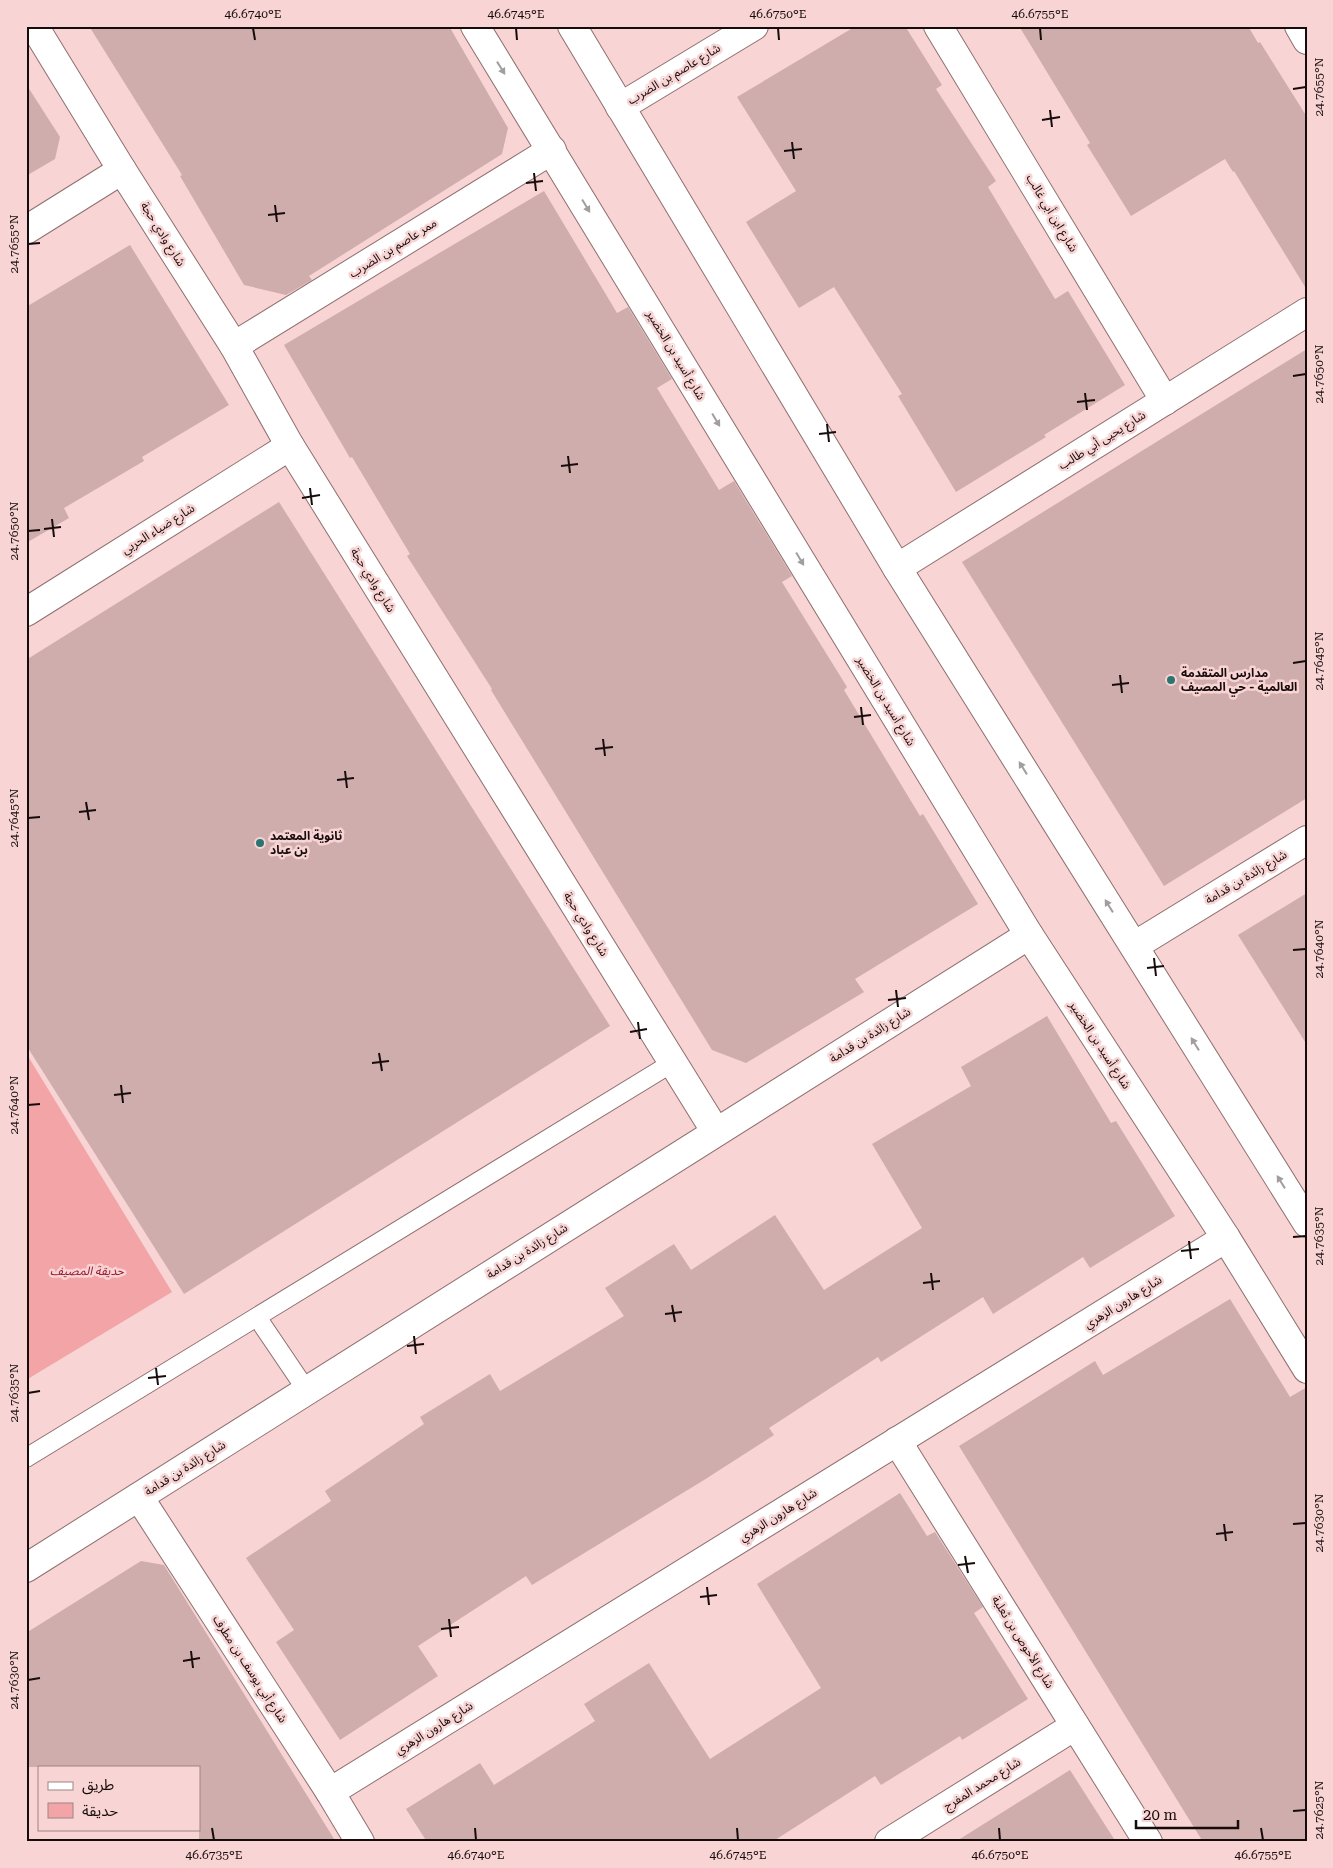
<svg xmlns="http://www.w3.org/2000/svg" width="1333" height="1868" font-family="'Roboto Serif','Noto Sans Arabic',serif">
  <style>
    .green { fill: #f2a4a6 }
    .building { fill: #d0adad }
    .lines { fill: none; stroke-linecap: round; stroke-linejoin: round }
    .service-casing { stroke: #8f6f6f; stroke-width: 20 }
    .minor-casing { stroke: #8f6f6f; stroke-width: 30 }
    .tertiary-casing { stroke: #8f6f6f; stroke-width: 30 }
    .service { stroke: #fff; stroke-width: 18 }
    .minor { stroke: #fff; stroke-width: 28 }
    .tertiary { stroke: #fff; stroke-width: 28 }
    .oneway { fill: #a29e9e }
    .ticks { fill: none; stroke: #170c0c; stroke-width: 2 }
    .poi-dot { fill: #2a7471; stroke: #f8d4d4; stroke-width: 2 }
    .labels { text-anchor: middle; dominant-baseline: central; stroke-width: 5; stroke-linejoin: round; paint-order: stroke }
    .street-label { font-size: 12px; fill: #170c0c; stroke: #f8d4d4 }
    .poi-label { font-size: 12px; font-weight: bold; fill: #170c0c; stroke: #f8d4d4; text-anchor: start }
    .park-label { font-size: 12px; font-style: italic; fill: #981b32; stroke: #f8d4d4 }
    .neatline { fill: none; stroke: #170c0c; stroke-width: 2 }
    .ticks-label { font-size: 12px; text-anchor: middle; fill: #170c0c }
  </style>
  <rect width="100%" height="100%" fill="#f8d4d4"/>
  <!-- green -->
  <path class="green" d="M 26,1053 L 172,1292 L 26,1380 Z"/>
  <!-- building -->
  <g class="building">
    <path d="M 89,26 L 449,26 L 508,128 L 502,154 L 309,276 L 312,280 L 286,295 L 244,285 L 180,176 L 182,175 Z"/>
    <path d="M 856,26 L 905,26 L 942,85 L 936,89 L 996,181 L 988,187 L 1055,299 L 1068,291 L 1125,385 L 1044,435 L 1046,437 L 956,492 L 898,396 L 902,394 L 834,287 L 799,308 L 746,222 L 796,191 L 737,97 Z"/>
    <path d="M 1019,26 L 1248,26 L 1258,43 L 1260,42 L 1307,117 L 1307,290 L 1234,171 L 1233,172 L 1225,159 L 1131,216 L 1087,145 L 1090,143 Z"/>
    <path d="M 26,84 L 60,137 L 55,159 L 26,176 Z"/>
    <path d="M 544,191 L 617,313 L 628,307 L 672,379 L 657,388 L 719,490 L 734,481 L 792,576 L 782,582 L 847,687 L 844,690 L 920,816 L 923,814 L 978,904 L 855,979 L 864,992 L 746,1063 L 712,1050 L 491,690 L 492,689 L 407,556 L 410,554 L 352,457 L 350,458 L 284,345 Z"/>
    <path d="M 130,245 L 229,405 L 142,457 L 144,461 L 64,508 L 69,518 L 26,543 L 26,307 Z"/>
    <path d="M 1307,349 L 1307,798 L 1164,886 L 962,562 Z"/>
    <path d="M 279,502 L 610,1026 L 184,1294 L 26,1045 L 26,660 Z"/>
    <path d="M 1307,893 L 1307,1045 L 1238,935 Z"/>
    <path d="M 1047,1016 L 1111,1123 L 1116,1121 L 1175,1216 L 1090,1268 L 1083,1257 L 993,1314 L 983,1297 L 881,1362 L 878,1357 L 769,1428 L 774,1435 L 704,1480 L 532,1585 L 526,1576 L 418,1646 L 438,1676 L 340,1740 L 276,1642 L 294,1630 L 246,1558 L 331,1501 L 325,1491 L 424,1424 L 420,1417 L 490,1374 L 500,1391 L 624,1316 L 605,1288 L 674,1244 L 691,1270 L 775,1215 L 824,1290 L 922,1228 L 872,1144 L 971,1086 L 961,1067 Z"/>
    <path d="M 1230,1299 L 1290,1397 L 1307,1387 L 1307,1842 L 1203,1842 L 959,1446 L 1095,1361 L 1103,1375 Z"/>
    <path d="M 900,1493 L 927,1536 L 935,1532 L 983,1607 L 974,1613 L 1028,1699 L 962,1740 L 960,1736 L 881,1785 L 875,1776 L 772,1842 L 427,1842 L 406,1809 L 480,1763 L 494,1785 L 595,1721 L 584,1704 L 649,1663 L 710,1759 L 821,1688 L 757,1584 Z"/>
    <path d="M 141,1561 L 164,1565 L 336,1842 L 199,1842 L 199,1767 L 26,1767 L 26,1633 Z"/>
    <path d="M 1070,1770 L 1116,1842 L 955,1842 Z"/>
  </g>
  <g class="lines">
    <!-- service casing -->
    <g class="service-casing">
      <g id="service">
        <path d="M 257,1317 L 307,1391"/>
        <path d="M 26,1458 L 672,1063"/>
      </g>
    </g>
    <!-- minor casing -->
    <g class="minor-casing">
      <g id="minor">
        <path d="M 34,26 L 122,170 L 234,346 L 290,446 L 716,1132"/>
        <path d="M 938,26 L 1165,401"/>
        <path d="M 620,107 L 754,26"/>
        <path d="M 26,230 L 122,170"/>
        <path d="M 234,346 L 552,150"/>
        <path d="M 897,568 L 1307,312"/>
        <path d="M 26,612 L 290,446"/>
        <path d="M 1134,946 L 1307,840"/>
        <path d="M 897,1441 L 1148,1842"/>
        <path d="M 139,1497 L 330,1792 L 360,1842"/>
        <path d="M 26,1568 L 1029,935"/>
        <path d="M 330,1792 L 1226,1238"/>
        <path d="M 889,1842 L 1075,1726"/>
      </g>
    </g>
    <!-- tertiary casing -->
    <g class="tertiary-casing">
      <g id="tertiary">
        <path d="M 475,26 L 1029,935 L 1226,1238 L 1307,1369"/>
        <path d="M 572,26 L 897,568 L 1307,1223"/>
        <path d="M 1299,26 L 1307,40"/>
      </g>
    </g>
    <!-- service -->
    <use href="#service" class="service"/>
    <!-- minor -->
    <use href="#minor" class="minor"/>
    <!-- tertiary -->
    <use href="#tertiary" class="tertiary"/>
  </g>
  <!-- one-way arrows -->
  <defs><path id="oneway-solid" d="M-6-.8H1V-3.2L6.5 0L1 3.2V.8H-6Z" transform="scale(1.25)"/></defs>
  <g class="oneway">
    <use href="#oneway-solid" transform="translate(501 68) rotate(58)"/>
    <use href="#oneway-solid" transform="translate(586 206) rotate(59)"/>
    <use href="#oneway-solid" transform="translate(716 420) rotate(59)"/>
    <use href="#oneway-solid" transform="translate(800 559) rotate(59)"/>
    <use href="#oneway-solid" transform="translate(1023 768) rotate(-122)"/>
    <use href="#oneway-solid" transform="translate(1109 906) rotate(-122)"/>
    <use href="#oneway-solid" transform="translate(1195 1044) rotate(-122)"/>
    <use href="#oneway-solid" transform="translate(1281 1182) rotate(-122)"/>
  </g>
  <!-- ticks -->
  <path class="ticks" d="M 253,28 L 255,40M 516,28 L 517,40M 778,28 L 779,40M 1040,28 L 1041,40M 1293,89 L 1306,87M 1050,110 L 1052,127M 1042,120 L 1060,117M 792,142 L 794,159M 784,151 L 802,149M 534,173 L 536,191M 526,183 L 543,181M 275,205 L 277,222M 268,215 L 285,213M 28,244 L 40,243M 1293,376 L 1306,374M 1085,393 L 1087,410M 1077,402 L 1095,400M 827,424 L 829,442M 819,434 L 836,432M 568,456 L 570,473M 561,466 L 578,464M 310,488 L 312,505M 302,498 L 320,495M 52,519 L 54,537M 44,529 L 61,527M 28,531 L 40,530M 1293,663 L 1306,661M 1120,675 L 1122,693M 1112,685 L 1129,683M 861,707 L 863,725M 854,717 L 871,715M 603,739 L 605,756M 595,749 L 613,747M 345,771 L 347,788M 337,780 L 354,778M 86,802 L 89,820M 79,812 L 96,810M 28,818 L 40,817M 1293,950 L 1306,949M 1154,958 L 1156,976M 1147,968 L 1164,966M 896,990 L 898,1007M 888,1000 L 906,998M 638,1022 L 640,1039M 630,1032 L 647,1029M 379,1053 L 382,1071M 372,1063 L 389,1061M 121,1085 L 123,1103M 114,1095 L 131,1093M 28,1105 L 40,1104M 1293,1237 L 1306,1236M 1189,1241 L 1191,1259M 1181,1251 L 1199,1249M 931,1273 L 933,1290M 923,1283 L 940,1281M 672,1305 L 675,1322M 665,1314 L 682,1312M 414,1336 L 416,1354M 407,1346 L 424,1344M 156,1368 L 158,1385M 148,1378 L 166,1376M 28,1393 L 40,1391M 1224,1524 L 1226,1541M 1293,1524 L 1306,1523M 1216,1534 L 1233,1532M 965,1556 L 968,1573M 958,1565 L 975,1563M 707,1587 L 709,1605M 700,1597 L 717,1595M 449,1619 L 451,1637M 441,1629 L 459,1627M 191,1651 L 193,1668M 183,1661 L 200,1658M 28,1680 L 40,1678M 1293,1811 L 1306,1810M 212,1828 L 214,1840M 475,1828 L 476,1840M 737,1828 L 738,1840M 999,1828 L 1000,1840M 1261,1828 L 1263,1840"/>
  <!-- markers -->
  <g class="poi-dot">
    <circle cx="1171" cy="680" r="5"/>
    <circle cx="260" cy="843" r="5"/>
  </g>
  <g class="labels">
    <!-- street labels -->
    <g class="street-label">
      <text transform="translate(674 74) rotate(-31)">شارع عاصم بن الضرب</text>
      <text transform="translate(1052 213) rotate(59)">شارع ابن أبي غالب</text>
      <text transform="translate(163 234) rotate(58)">شارع وادي حجة</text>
      <text transform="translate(393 248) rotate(-32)">ممر عاصم بن الضرب</text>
      <text transform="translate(676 355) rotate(59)">شارع أسيد بن الخضير</text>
      <text transform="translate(1102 440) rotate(-32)">شارع يحيى أبي طالب</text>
      <text transform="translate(158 529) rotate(-32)">شارع ضياء الحربي</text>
      <text transform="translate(373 580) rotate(58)">شارع وادي حجة</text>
      <text transform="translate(886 701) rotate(59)">شارع أسيد بن الخضير</text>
      <text transform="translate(1246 877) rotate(-31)">شارع زائدة بن قدامة</text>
      <text transform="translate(586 924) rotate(58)">شارع وادي حجة</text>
      <text transform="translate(870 1035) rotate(-32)">شارع زائدة بن قدامة</text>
      <text transform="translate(1100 1045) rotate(57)">شارع أسيد بن الخضير</text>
      <text transform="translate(527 1251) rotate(-32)">شارع زائدة بن قدامة</text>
      <text transform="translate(1123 1302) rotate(-32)">شارع هارون الزهري</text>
      <text transform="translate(185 1468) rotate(-32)">شارع زائدة بن قدامة</text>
      <text transform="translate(778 1515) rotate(-32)">شارع هارون الزهري</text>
      <text transform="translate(1023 1642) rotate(58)">شارع الأحوص بن ثعلبة</text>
      <text transform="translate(250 1669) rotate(57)">شارع أبي يوسف بن مطرف</text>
      <text transform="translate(434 1728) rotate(-32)">شارع هارون الزهري</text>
      <text transform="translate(982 1784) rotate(-32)">شارع محمد المفرج</text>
    </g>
    <!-- poi labels -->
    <g class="poi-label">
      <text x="1181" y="673">مدارس المتقدمة<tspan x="1181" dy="14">العالمية - حي المصيف</tspan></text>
      <text x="270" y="836">ثانوية المعتمد<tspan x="270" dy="14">بن عباد</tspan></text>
    </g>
    <!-- park labels -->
    <g class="park-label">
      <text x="87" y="1271">حديقة المصيف</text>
    </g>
  </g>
  <!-- border -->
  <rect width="1333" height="1868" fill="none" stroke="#f8d4d4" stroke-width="55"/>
  <!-- legend -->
  <rect x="38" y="1766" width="162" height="65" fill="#f8d4d4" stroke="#9e8484"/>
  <rect x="48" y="1782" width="25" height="8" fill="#ffffff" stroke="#9e8484"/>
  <text x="82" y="1790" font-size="15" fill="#170c0c">طريق</text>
  <rect x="48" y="1803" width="25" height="15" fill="#f2a4a6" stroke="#9e8484"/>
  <text x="82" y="1816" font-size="15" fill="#170c0c">حديقة</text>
  <!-- scale -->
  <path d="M1136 1820v8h102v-8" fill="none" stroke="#170c0c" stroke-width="2.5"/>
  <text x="1143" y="1820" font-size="15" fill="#170c0c" stroke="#f8d4d4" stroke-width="4" paint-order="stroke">20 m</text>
  <rect x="28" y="28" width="1278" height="1812" class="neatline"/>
  <g class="ticks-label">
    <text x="253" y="18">46.6740°E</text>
    <text x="516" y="18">46.6745°E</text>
    <text x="778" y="18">46.6750°E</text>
    <text x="1040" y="18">46.6755°E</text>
    <text transform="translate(1319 87) rotate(-90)" y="4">24.7655°N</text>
    <text transform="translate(14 244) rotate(-90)" y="4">24.7655°N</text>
    <text transform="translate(1319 374) rotate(-90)" y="4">24.7650°N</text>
    <text transform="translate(14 531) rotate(-90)" y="4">24.7650°N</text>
    <text transform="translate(1319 661) rotate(-90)" y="4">24.7645°N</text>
    <text transform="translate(14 818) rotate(-90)" y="4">24.7645°N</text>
    <text transform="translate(1319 949) rotate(-90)" y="4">24.7640°N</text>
    <text transform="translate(14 1105) rotate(-90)" y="4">24.7640°N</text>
    <text transform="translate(1319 1236) rotate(-90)" y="4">24.7635°N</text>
    <text transform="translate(14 1393) rotate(-90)" y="4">24.7635°N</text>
    <text transform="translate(1319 1523) rotate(-90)" y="4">24.7630°N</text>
    <text transform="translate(14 1680) rotate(-90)" y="4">24.7630°N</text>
    <text transform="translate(1319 1810) rotate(-90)" y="4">24.7625°N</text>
    <text x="214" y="1859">46.6735°E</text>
    <text x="476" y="1859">46.6740°E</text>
    <text x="738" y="1859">46.6745°E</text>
    <text x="1000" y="1859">46.6750°E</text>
    <text x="1263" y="1859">46.6755°E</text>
  </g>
</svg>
